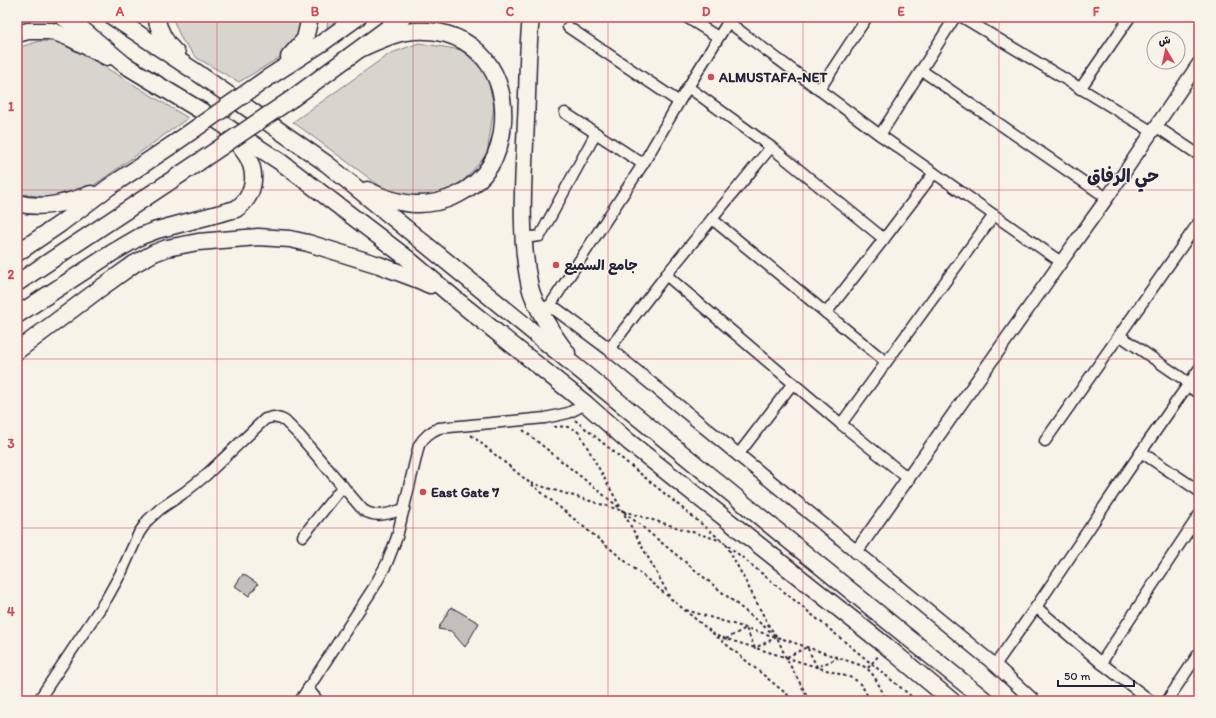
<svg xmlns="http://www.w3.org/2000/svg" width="1216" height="718" font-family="Itim,'Playpen Sans Arabic',sans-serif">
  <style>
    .green { fill: #d8d5cf; stroke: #7d7c85 }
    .building { fill: #c2bfbd; stroke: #22223b }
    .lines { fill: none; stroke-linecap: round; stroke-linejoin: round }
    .minor-casing { stroke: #22223b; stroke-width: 13 }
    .tertiary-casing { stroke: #22223b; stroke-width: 15 }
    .trunk-casing { stroke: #22223b; stroke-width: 19 }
    .path { stroke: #22223b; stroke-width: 2; stroke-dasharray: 3 3; stroke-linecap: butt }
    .minor { stroke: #f7f3e8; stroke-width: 10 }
    .tertiary { stroke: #f7f3e8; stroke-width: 12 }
    .trunk { stroke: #f7f3e8; stroke-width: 16 }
    .trunk-bridge-casing { stroke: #22223b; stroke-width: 19; stroke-linecap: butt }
    .trunk-bridge { stroke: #f7f3e8; stroke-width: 16 }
    .grid { fill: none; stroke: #d1495b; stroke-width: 1; stroke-opacity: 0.55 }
    .poi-dot { fill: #d1495b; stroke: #f7f3e8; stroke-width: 1.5 }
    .labels { text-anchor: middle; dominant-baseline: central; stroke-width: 3; stroke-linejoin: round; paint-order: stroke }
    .poi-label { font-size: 14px; font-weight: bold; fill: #22223b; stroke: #f7f3e8; text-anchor: start }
    .district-label { font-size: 18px; font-weight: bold; fill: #22223b; stroke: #f7f3e8 }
    .neatline { fill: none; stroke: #d1495b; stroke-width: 1.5 }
    .grid-label { font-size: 13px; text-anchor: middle; font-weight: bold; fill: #d1495b }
  </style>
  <rect width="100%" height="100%" fill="#f7f3e8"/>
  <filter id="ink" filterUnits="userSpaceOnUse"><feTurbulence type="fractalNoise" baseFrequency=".025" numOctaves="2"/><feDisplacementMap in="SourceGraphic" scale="8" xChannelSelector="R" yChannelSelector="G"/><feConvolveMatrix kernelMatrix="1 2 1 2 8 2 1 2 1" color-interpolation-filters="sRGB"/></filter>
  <g filter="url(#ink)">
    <!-- green -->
    <g class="green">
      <path d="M 172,17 L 308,17 L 306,29 L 282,56 L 239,82 L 197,58 L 182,40 Z"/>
      <path d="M 328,17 L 344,17 L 327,29 Z"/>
      <path d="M 40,41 L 64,42 L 188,118 L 86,191 L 63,199 L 21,194 L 17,192 L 17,48 Z"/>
      <path d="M 419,43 L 462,50 L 487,74 L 494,107 L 487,154 L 460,185 L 425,198 L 397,194 L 384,189 L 293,122 L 389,54 Z"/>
    </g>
    <!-- building -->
    <g class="building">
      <path d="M 243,574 L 258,584 L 249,596 L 235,586 Z"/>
      <path d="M 451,607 L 479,623 L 465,647 L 451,631 L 438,629 Z"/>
    </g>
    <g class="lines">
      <!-- minor casing -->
      <g class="minor-casing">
        <g id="minor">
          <path d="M 686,17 L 718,37"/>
          <path d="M 962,17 L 1153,132"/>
          <path d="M 728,22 L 880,135 L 1061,262"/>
          <path d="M 568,27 L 679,102"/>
          <path d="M 921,70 L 1107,198"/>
          <path d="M 688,87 L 771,147 L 884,239"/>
          <path d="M 1080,89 L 1130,17"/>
          <path d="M 819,90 L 867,17"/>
          <path d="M 565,113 L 643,164"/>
          <path d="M 1157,127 L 1199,155"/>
          <path d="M 880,135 L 955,17"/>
          <path d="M 712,219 L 826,313 L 886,362"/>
          <path d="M 523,238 L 540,236 L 596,133"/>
          <path d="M 666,275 L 841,424 L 909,479"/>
          <path d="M 549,307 L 643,164 L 679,102 L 731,17"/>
          <path d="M 826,313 L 884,239 L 934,173"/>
          <path d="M 1119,335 L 1189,383"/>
          <path d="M 609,349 L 666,275 L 771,147"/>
          <path d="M 1187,386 L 1199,393"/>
          <path d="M 841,424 L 994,215"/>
          <path d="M 1045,441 L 1199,222"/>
          <path d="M 1141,452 L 1199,491"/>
          <path d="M 738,455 L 793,383"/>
          <path d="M 303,536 L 343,486"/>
          <path d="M 1036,607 L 1101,663 L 1151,701"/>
          <path d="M 1101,663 L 1199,515"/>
          <path d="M 995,665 L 1036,607 L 1141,452 L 1199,369"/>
          <path d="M 308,689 L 318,701"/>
          <path d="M 38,701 L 107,598 L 122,571 L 139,533 L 148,520 L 160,509 L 185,492 L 205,476 L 265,419 L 273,417 L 281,419 L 285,421 L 299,435 L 363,510 C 377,519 390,513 404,509"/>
          <path d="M 300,701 L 374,587 L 387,563 L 397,537 L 419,445 C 425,436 430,432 439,428 L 545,418 L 568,413 L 586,404"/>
          <path d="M 1167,701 L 1199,653"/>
        </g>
      </g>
      <!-- tertiary casing -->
      <g class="tertiary-casing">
        <g id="tertiary">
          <path d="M 540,309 L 549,307 L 557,310 L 609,349 L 995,665 L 1034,701"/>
          <path d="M 856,552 L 1061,262 L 1107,198 L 1199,63"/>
        </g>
      </g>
      <!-- trunk casing -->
      <g class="trunk-casing">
        <g id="trunk">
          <path d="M 63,17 L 83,30 L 125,65 L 218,121 L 282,163 L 407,258 L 459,302 L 586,404 L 629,442 L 886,646 L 952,701"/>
          <path d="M 113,17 L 199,74 L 327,164 L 986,701"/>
          <path d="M 156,17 C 159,31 166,44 177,54"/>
          <path d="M 531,17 C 527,51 528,86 526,120 C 524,175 518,232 530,287 C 534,305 555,338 567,353"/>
          <path d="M 17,34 L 28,31 L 52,31 L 70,38 L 107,57"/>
          <path d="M 360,49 C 375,42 390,35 406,32 C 465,23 507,64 503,122 C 501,155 487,180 457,195 C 425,210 397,205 367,190"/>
          <path d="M 289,57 L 305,39 L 310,17"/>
          <path d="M 266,79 L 322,43 L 358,17"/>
          <path d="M 293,98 L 403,17"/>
          <path d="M 17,203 C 43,210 66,203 91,194"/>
          <path d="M 17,253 L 60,224 L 109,187 L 172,145"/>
          <path d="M 17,283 L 199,162"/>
          <path d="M 17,315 L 112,253 L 141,236 L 157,230 L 236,209 C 254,197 258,175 247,156 C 242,148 235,141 230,134"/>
          <path d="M 17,351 L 98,290 L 134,264 L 154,253 L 167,248 L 198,242 L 258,237 L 290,239 L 308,243 L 379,265 L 419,280 L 430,285"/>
        </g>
      </g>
      <!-- path -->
      <g class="path">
        <path d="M 575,420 L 917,701"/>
        <path d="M 554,427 C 565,426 573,426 580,434 L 671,599"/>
        <path d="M 523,430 L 621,509"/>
        <path d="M 471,435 L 579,523 L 795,701"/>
        <path d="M 531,483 L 722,541"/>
        <path d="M 624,512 L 777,637 L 863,666 C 875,672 880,689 887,701"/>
        <path d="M 726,544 L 769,626 L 777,637 L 786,658 L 810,701"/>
        <path d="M 686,610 L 776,637"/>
        <path d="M 717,636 L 852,678 C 862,683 865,691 870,701"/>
        <path d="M 726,639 L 746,628 L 755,648 L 777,637"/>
        <path d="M 787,657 L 807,647 L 817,667 L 838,658"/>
        <path d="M 868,668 L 879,655"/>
        <path d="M 883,701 L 885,697"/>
      </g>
      <!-- minor -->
      <use href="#minor" class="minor"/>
      <!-- tertiary -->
      <use href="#tertiary" class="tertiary"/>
      <!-- trunk -->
      <use href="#trunk" class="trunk"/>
      <!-- trunk-bridge casing -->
      <g class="trunk-bridge-casing">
        <g id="trunk-bridge">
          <path d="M 172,145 L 266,79"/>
          <path d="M 199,162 L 293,98"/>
        </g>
      </g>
      <!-- trunk-bridge -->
      <use href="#trunk-bridge" class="trunk-bridge"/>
    </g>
  </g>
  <!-- grid -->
  <path class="grid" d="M 217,17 L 217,701M 413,17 L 413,701M 608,17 L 608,701M 803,17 L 803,701M 999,17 L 999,701M 17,190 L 1199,190M 17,359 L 1199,359M 17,528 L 1199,528"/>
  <!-- markers -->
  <g class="poi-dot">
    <circle cx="711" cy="77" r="4"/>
    <circle cx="556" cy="265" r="4"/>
    <circle cx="423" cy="492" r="4"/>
  </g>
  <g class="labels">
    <!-- poi labels -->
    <g class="poi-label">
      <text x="719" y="77">ALMUSTAFA-NET</text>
      <text x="564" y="265">جامع السميع</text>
      <text x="431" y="492">East Gate 7</text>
    </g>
    <!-- district labels -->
    <g class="district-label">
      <text x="1123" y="176">حي الرفاق</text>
    </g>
  </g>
  <!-- margin -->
  <rect width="1216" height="718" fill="none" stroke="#f7f3e8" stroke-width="44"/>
  <!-- north arrow -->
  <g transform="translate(1166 50) rotate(351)"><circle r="19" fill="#f7f3e8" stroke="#a29fa3"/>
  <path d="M0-3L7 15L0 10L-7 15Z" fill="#d1495b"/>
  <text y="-6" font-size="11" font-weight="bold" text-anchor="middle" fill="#22223b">ش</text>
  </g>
  <!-- scale -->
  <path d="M1058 680v6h76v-6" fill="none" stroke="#22223b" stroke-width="2"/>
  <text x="1064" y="680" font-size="12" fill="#22223b" stroke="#f7f3e8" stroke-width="3" paint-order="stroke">50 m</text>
  <rect x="22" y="22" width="1172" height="674" class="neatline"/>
  <g class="grid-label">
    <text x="120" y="16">A</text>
    <text x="315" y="16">B</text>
    <text x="510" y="16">C</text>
    <text x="706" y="16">D</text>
    <text x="901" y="16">E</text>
    <text x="1096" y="16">F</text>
    <text x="11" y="111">1</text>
    <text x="11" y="279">2</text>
    <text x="11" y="448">3</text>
    <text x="11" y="616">4</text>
  </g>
</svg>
